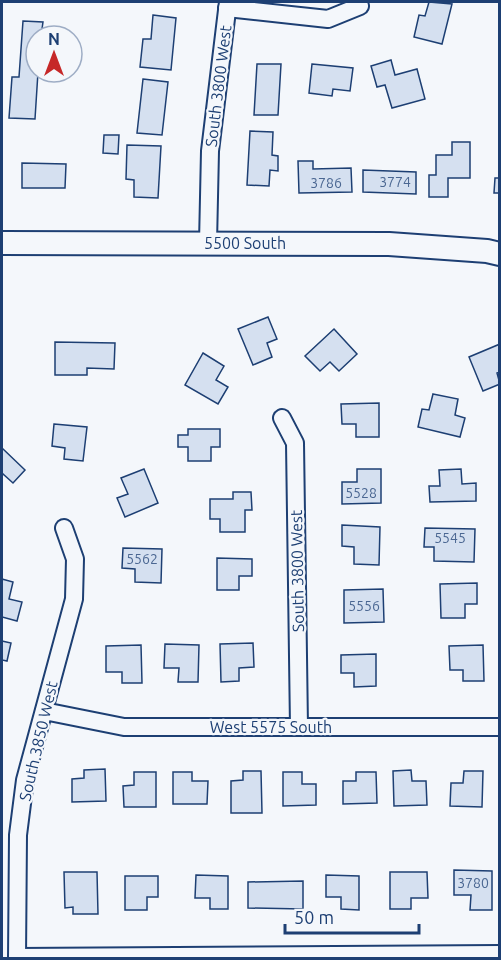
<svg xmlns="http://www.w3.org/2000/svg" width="501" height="960" font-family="Ubuntu,sans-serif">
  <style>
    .building { fill: #d5e0f0; stroke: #1d3f73; stroke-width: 1.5 }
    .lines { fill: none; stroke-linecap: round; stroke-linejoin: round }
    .street-casing { stroke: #1d3f73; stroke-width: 20 }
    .secondary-casing { stroke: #1d3f73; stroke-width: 26 }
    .street { stroke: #f4f7fb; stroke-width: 16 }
    .secondary { stroke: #f4f7fb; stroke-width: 22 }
    .labels { text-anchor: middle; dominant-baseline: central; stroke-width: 4.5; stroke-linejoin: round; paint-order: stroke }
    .number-label { font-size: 14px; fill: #4b6792 }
    .street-label { font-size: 16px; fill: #1d3f73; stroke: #f4f7fb }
  </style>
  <rect width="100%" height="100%" fill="#f4f7fb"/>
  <!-- building -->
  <g class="building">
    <path d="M 429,2 L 452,4 L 442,44 L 414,37 L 419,15 L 425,16 Z"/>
    <path d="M 153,15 L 176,18 L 171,70 L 140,67 L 143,39 L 151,39 Z"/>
    <path d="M 23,21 L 43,22 L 42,29 L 64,31 L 63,36 L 36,36 L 36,72 L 38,72 L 35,119 L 9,118 L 12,77 L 19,77 Z"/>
    <path d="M 391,60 L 395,75 L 417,69 L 425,99 L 392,108 L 385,85 L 377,87 L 371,66 Z"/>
    <path d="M 257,64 L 281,64 L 278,115 L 254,115 Z"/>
    <path d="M 312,64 L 353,68 L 350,91 L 333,89 L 332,96 L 309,93 Z"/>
    <path d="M 143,79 L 168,82 L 162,135 L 137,133 Z"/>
    <path d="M 250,131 L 273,132 L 272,155 L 278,156 L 278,171 L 270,170 L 269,186 L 247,185 Z"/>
    <path d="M 104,135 L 119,135 L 118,154 L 103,153 Z"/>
    <path d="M 452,142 L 470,142 L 470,178 L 448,178 L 448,197 L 429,197 L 429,175 L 436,175 L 436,155 L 452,155 Z"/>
    <path d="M 127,145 L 161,146 L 158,198 L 134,197 L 134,180 L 126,179 Z"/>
    <path d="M 298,161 L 313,161 L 313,169 L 351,168 L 352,192 L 299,193 Z"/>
    <path d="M 22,163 L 66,164 L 65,188 L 22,188 Z"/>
    <path d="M 363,170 L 416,172 L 416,194 L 363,192 Z"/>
    <path d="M 495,178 L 500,178 L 500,193 L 494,193 Z"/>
    <path d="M 268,317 L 277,339 L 267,343 L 272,357 L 253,365 L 238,329 Z"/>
    <path d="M 334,329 L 357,354 L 339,371 L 330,362 L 320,371 L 305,356 Z"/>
    <path d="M 55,342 L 115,343 L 114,369 L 87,368 L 87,375 L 55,375 Z"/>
    <path d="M 500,344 L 500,372 L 497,373 L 500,384 L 483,391 L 469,357 Z"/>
    <path d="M 203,353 L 224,366 L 216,380 L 228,387 L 218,404 L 185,385 Z"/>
    <path d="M 433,394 L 458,399 L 455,415 L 465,418 L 460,437 L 418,427 L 422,409 L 429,410 Z"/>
    <path d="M 379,403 L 379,437 L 356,437 L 356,424 L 342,424 L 341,404 Z"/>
    <path d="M 54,424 L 87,427 L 83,461 L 64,459 L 65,448 L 52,446 Z"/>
    <path d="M 188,429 L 220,429 L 220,447 L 211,447 L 211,461 L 188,461 L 188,447 L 178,447 L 178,435 L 188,435 Z"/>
    <path d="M 2,448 L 25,470 L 13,483 L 3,474 L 2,476 Z"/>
    <path d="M 144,469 L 158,503 L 125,517 L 117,498 L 128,494 L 121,478 Z"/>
    <path d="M 357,469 L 381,469 L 381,503 L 342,504 L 342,482 L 357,482 Z"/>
    <path d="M 461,469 L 462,484 L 476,483 L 476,501 L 430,502 L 429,486 L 440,486 L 439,470 Z"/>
    <path d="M 233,492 L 251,492 L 252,510 L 245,510 L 245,532 L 220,532 L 220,519 L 210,519 L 210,499 L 233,499 Z"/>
    <path d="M 342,525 L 380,527 L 379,565 L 354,564 L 354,547 L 342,546 Z"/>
    <path d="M 425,528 L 475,529 L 474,562 L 434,561 L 434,547 L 424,547 Z"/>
    <path d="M 123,548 L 162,549 L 161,583 L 135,582 L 135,569 L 122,568 Z"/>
    <path d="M 217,558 L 252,559 L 252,576 L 239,576 L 239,590 L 217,590 Z"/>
    <path d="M 2,579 L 13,582 L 9,599 L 22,602 L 17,621 L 2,617 Z"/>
    <path d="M 477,583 L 477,604 L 465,604 L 465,618 L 441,618 L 440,584 Z"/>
    <path d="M 383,589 L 384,622 L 344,623 L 344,590 Z"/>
    <path d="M 2,641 L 11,643 L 7,661 L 2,660 Z"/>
    <path d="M 253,643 L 254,667 L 239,668 L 239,681 L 221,682 L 220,644 Z"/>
    <path d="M 165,644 L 199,645 L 198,682 L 178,682 L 179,668 L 164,668 Z"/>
    <path d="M 141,645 L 142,683 L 122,683 L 122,672 L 106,672 L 106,646 Z"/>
    <path d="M 483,645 L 484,681 L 463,681 L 463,670 L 450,670 L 449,646 Z"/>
    <path d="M 376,654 L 376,686 L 354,687 L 354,673 L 341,673 L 341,655 Z"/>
    <path d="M 105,769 L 106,801 L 72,802 L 72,779 L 84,778 L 84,770 Z"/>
    <path d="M 411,770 L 412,781 L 426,781 L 427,805 L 394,806 L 393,771 Z"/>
    <path d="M 243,771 L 261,771 L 262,813 L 231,813 L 231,781 L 243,780 Z"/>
    <path d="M 464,771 L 483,771 L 482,807 L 450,806 L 451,783 L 463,783 Z"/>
    <path d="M 134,772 L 156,772 L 156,807 L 124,807 L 123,786 L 134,785 Z"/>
    <path d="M 173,772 L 192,772 L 192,781 L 208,781 L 207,804 L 173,804 Z"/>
    <path d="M 283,772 L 302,772 L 302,784 L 316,784 L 316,805 L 283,806 Z"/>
    <path d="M 356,772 L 376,772 L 377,803 L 343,804 L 343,781 L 356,781 Z"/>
    <path d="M 454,870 L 492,871 L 492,910 L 470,910 L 471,895 L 454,895 Z"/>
    <path d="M 64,872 L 97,872 L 98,914 L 73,914 L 73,907 L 65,908 Z"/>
    <path d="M 390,872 L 427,872 L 428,898 L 411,898 L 411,909 L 390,909 Z"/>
    <path d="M 196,875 L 228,876 L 228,909 L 210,909 L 210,898 L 195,898 Z"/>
    <path d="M 326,875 L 359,876 L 359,910 L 341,909 L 341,897 L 326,897 Z"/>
    <path d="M 125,876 L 158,876 L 158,897 L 147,897 L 147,910 L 125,910 Z"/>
    <path d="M 303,881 L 303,909 L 248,908 L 248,882 Z"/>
  </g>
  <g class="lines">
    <!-- street casing -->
    <g class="street-casing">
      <g id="street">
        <path d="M 227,8 L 328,19 L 360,6"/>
        <path d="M 208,243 L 210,151 L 228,2"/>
        <path d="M 282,418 L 295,443 L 299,727"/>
        <path d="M 44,711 L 124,727 L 500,727"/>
        <path d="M 17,957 L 500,954"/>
        <path d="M 17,958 L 18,835 L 25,780 L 74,599 L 75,559 L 64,528"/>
      </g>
    </g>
    <!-- secondary casing -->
    <g class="secondary-casing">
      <path id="secondary" d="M 2,243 L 389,244 L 487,251 L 500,254"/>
    </g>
    <!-- street -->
    <use href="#street" class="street"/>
    <!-- secondary -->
    <use href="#secondary" class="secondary"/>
  </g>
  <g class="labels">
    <!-- number labels -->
    <g class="number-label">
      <text x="395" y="182">3774</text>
      <text x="326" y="183">3786</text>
      <text x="361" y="493">5528</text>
      <text x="450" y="538">5545</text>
      <text x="142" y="559">5562</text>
      <text x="364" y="606">5556</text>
      <text x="473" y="883">3780</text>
    </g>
    <!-- street labels -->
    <g class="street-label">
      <text transform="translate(218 86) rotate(-83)">South 3800 West</text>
      <text x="245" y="243">5500 South</text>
      <text transform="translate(297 571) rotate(-91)">South 3800 West</text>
      <text x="271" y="727">West 5575 South</text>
      <text transform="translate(38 741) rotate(-77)">South 3850 West</text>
    </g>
  </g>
  <!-- border -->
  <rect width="501" height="960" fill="none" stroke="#1d3f73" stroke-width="6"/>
  <!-- north arrow -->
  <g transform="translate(54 54)"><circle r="28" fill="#f4f7fb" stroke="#9eadc5" stroke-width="1.5"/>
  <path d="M0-4.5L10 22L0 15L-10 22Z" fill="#c62828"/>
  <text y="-9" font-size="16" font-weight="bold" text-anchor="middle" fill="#1d3f73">N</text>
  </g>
  <!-- scale -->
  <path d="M285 924v9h134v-9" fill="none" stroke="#1d3f73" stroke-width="3"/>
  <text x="294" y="924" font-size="18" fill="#1d3f73" stroke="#f4f7fb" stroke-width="4.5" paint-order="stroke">50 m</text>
</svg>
